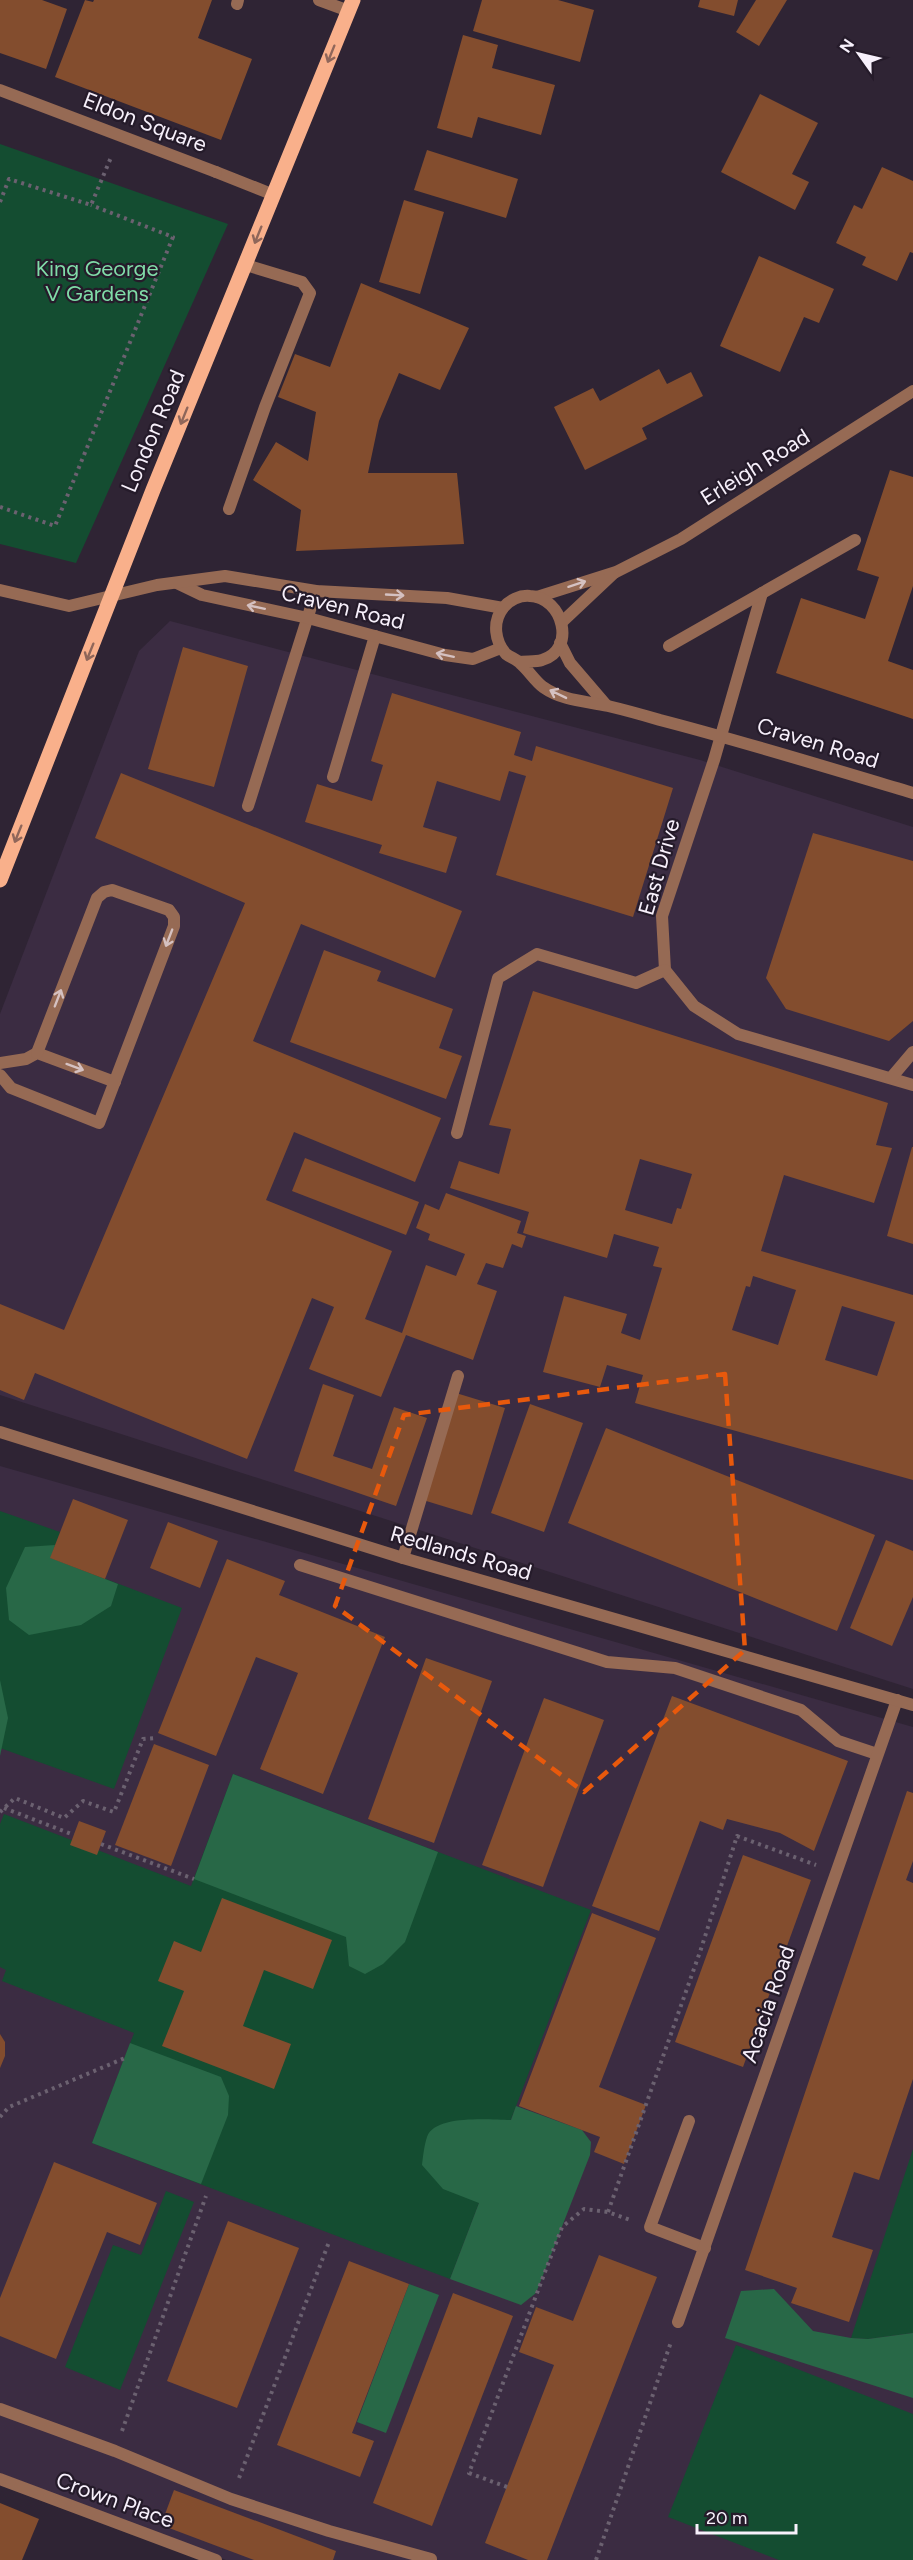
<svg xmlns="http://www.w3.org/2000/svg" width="913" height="2560" font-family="Figtree,sans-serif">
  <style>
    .built { fill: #3b2c42 }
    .green { fill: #144d31 }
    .forest { fill: #286847 }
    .building { fill: #834d2e; fill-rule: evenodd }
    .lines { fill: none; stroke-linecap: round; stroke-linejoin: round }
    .path { stroke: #6b6170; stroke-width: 4; stroke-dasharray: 3 4.5; stroke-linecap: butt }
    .service { stroke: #966a54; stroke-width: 12 }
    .pedestrian { stroke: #966a54; stroke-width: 12 }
    .minor { stroke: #966a54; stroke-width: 12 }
    .tertiary { stroke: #966a54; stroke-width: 12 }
    .primary { stroke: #f9b08b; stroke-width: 15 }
    .oneway { stroke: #8f665a }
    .oneway2 { stroke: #d5c1c1 }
    .marked { fill: none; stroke: #e8590c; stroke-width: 4.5; stroke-dasharray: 12 8; stroke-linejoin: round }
    .labels { text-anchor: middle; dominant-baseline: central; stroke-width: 4.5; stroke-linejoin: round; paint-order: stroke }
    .street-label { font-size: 22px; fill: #f7f0fb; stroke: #251b2a }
    .park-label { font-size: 22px; fill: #80dca8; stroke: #251b2a }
  </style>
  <rect width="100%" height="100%" fill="#2f2434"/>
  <!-- built -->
  <g class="built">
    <path d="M 170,621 L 700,760 L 913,827 L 913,1689 L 0,1395 L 0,1014 L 139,651 Z"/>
    <path d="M 0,1466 L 913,1727 L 913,2560 L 226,2560 L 0,2473 Z"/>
  </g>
  <!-- green -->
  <g class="green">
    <path d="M 0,144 L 228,224 L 76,563 L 0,544 Z"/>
    <path d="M 0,1511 L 60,1532 L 51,1558 L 182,1608 L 114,1789 L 0,1748 Z"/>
    <path d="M 233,1774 L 591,1910 L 450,2279 L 92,2143 L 134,2033 L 2,1981 L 6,1970 L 0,1967 L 0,1824 L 4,1814 L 191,1886 Z"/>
    <path d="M 913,2149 L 913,2333 L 868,2339 L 851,2338 Z"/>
    <path d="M 166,2191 L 194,2202 L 120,2390 L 65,2367 L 113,2245 L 141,2255 Z"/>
    <path d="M 736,2345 L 913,2414 L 913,2560 L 779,2560 L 668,2517 Z"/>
  </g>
  <!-- forest -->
  <g class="forest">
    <path d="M 55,1545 L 51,1558 L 118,1584 L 111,1606 L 81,1625 L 29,1635 L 9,1620 L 6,1588 L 25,1547 Z"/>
    <path d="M 0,1680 L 8,1718 L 0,1756 Z"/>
    <path d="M 233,1774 L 438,1852 L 405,1942 L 383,1964 L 365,1974 L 349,1966 L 346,1937 L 194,1879 Z"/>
    <path d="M 130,2043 L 221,2077 L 229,2096 L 228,2115 L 201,2184 L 92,2143 Z"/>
    <path d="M 516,2106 L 582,2130 L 591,2142 L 590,2155 L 536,2293 L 521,2305 L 450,2279 L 479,2203 L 443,2189 L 422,2165 C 423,2157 424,2146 427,2137 C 435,2114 491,2120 511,2120 Z"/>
    <path d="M 409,2284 L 439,2295 L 386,2433 L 357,2422 Z"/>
    <path d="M 774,2289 L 813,2331 L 851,2338 L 868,2339 L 913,2333 L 913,2398 L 725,2338 L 741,2291 Z"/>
  </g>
  <!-- building -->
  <g class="building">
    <path d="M 0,0 L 42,0 L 67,9 L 46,69 L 0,53 Z"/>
    <path d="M 85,0 L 93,2 L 94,0 L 212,0 L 198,38 L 252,59 L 221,140 L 55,77 Z"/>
    <path d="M 482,0 L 558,0 L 594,10 L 580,62 L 473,31 Z"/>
    <path d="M 700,0 L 738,0 L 734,16 L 698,7 Z"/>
    <path d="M 756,0 L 787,0 L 759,46 L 736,32 Z"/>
    <path d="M 463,35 L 498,45 L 492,68 L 555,85 L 541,135 L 478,117 L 472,138 L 437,128 Z"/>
    <path d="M 760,94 L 818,123 L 792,174 L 809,182 L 795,210 L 721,172 Z"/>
    <path d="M 427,150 L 518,179 L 506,218 L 414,190 Z"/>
    <path d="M 882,167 L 913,181 L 913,253 L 910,252 L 897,281 L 862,265 L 866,257 L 836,243 L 854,205 L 862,209 Z"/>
    <path d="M 404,200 L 444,212 L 420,294 L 379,282 Z"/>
    <path d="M 759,256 L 834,289 L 819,323 L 804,317 L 780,372 L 720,346 Z"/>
    <path d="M 361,283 L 469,328 L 440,390 L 399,373 L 379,421 L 368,473 L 457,473 L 464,544 L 296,551 L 301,510 L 253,480 L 276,442 L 308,461 L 316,412 L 278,397 L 295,354 L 330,367 Z"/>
    <path d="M 659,369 L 667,384 L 691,372 L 703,396 L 642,428 L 647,439 L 585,470 L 554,407 L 593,388 L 600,401 Z"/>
    <path d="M 890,470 L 913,477 L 913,586 L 888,661 L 913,670 L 913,719 L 776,673 L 801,598 L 865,619 L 879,577 L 857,570 Z"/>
    <path d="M 183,647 L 248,666 L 214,787 L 148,769 Z"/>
    <path d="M 392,693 L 521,732 L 514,755 L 532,761 L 536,746 L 673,788 L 633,917 L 496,875 L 526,776 L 509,771 L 500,801 L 437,781 L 423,827 L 457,837 L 446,873 L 379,853 L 382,845 L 305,822 L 317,784 L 372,801 L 383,765 L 371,761 Z"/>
    <path d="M 121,773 L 462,911 L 435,978 L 301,924 L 253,1041 L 441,1118 L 415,1182 L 294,1132 L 266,1200 L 392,1251 L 365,1319 L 402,1333 L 426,1265 L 456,1276 L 465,1254 L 428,1240 L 430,1234 L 416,1228 L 425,1204 L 439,1210 L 446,1193 L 521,1221 L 517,1233 L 526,1236 L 522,1248 L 512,1244 L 503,1268 L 486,1263 L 477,1284 L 497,1291 L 473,1360 L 406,1335 L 381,1397 L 309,1369 L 334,1307 L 312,1298 L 247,1459 L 35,1373 L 24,1400 L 0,1390 L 0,1304 L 64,1330 L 245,903 L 95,838 Z"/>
    <path d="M 813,833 L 913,861 L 913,1021 L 889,1041 L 786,1009 L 766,978 Z"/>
    <path d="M 324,950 L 381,971 L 377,981 L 453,1009 L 439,1048 L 462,1056 L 446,1099 L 290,1042 Z"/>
    <path d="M 533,991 L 888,1103 L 876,1145 L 892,1148 L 874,1203 L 784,1175 L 761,1251 L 913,1295 L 913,1480 L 635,1403 L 643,1375 L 607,1365 L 600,1387 L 543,1372 L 564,1296 L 627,1314 L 621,1333 L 640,1340 L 662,1268 L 653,1266 L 659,1247 L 614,1234 L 607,1258 L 523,1233 L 529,1212 L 450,1188 L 459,1161 L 499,1174 L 511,1129 L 489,1125 ZM 640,1159 L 692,1174 L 681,1209 L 677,1208 L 672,1224 L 625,1210 ZM 753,1276 L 796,1290 L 778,1345 L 732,1330 L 746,1286 L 750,1287 ZM 842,1306 L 895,1322 L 877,1376 L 825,1360 Z"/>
    <path d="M 912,1147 L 913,1147 L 913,1244 L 887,1236 Z"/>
    <path d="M 305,1158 L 419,1202 L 406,1235 L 292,1191 Z"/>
    <path d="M 323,1384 L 354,1395 L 333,1456 L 372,1469 L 394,1407 L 427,1418 L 396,1506 L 294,1471 Z"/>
    <path d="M 456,1393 L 505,1408 L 472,1515 L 423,1500 Z"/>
    <path d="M 530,1404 L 583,1423 L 544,1532 L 491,1513 Z"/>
    <path d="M 606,1428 L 875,1535 L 837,1631 L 568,1523 Z"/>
    <path d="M 73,1499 L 128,1520 L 105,1579 L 50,1558 Z"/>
    <path d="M 168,1522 L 218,1541 L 200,1588 L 150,1568 Z"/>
    <path d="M 886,1540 L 913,1551 L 913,1597 L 892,1646 L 850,1628 Z"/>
    <path d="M 227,1559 L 285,1581 L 279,1595 L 385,1637 L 323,1794 L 260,1769 L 298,1673 L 256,1657 L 216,1756 L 158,1733 Z"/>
    <path d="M 426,1658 L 492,1681 L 434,1843 L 368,1819 Z"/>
    <path d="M 672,1696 L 848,1761 L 814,1851 L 780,1833 L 727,1819 L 723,1830 L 700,1821 L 659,1931 L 592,1906 Z"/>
    <path d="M 544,1698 L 604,1720 L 543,1887 L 482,1865 Z"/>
    <path d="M 154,1744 L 209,1765 L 171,1866 L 115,1845 Z"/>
    <path d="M 907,1791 L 913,1793 L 913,1861 L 906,1880 L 913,1883 L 913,2079 L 879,2180 L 854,2172 L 832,2237 L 873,2250 L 849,2322 L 791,2303 L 797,2288 L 745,2270 Z"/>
    <path d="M 79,1821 L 106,1831 L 97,1855 L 70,1845 Z"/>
    <path d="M 743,1855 L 811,1880 L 743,2067 L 675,2042 Z"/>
    <path d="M 222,1898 L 332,1940 L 313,1989 L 264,1970 L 243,2026 L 291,2044 L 274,2089 L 162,2046 L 184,1991 L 158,1981 L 174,1941 L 201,1952 Z"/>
    <path d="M 592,1913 L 656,1938 L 599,2087 L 646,2105 L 624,2164 L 594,2152 L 600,2137 L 519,2106 Z"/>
    <path d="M 0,2034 L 5,2042 L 5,2056 L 0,2068 Z"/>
    <path d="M 54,2162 L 157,2203 L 140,2245 L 107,2232 L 56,2359 L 0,2336 L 0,2298 Z"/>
    <path d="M 228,2221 L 299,2248 L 237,2408 L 167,2381 Z"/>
    <path d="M 599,2255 L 657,2277 L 547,2560 L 528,2560 L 485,2543 L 554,2365 L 519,2352 L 536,2307 L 573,2321 Z"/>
    <path d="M 349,2261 L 409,2284 L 352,2433 L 374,2441 L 360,2477 L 277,2445 Z"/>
    <path d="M 453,2293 L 513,2316 L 432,2526 L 373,2503 Z"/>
    <path d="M 174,2490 L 336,2551 L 333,2560 L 254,2560 L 161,2525 Z"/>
    <path d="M 0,2503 L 39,2519 L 22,2560 L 0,2560 Z"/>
  </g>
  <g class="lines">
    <!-- path -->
    <g class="path">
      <path d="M 0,202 L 9,179 L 91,205 L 112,155"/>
      <path d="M 0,507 L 55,526 L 173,237 L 91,205"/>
      <path d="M 4,1808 L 74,1835"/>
      <path d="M 0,1812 L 15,1798 L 64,1818 L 83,1801 L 114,1812 L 143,1739 L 155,1738"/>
      <path d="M 101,1844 L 194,1879"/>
      <path d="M 0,2117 L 9,2107 L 125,2058"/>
      <path d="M 608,2212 L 701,1949 L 737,1836 L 816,1865"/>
      <path d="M 122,2431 L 206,2196"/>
      <path d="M 239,2478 L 329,2242"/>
      <path d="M 507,2487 L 469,2473 L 562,2227 L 584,2209 L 608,2212 L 630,2220"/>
      <path d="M 596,2560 L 671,2342"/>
    </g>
    <!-- service -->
    <g class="service">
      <path d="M 319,0 L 349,11"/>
      <path d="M 237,4 L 238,0"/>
      <path d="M 229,509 L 265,407 L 310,293 L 302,282 L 246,265"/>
      <path d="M 762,593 L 714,760 L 662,916 L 665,970 L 694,1006 L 738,1034 L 913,1085"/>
      <path d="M 669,646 L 855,540"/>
      <path d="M 333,777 L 375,636"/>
      <path d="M 248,806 L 316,591"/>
      <path d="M 0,1063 L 26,1059 L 37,1053 L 115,1082"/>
      <path d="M 0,1075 L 11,1088 L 99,1123 L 174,926 L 174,917 L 169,910 L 112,890 L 104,892 L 97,898 L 37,1053"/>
      <path d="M 891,1078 L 913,1052"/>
      <path d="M 457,1133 L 498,978 L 537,954 L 636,983 L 665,970"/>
      <path d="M 403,1558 L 458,1376"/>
      <path d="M 300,1565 L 607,1662 L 675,1668 L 801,1710 L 838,1741 L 877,1754"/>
      <path d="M 689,2121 L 650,2227 L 705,2248"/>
      <path d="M 0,2409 L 115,2451 L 231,2499 L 329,2531 L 431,2559"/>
    </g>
    <!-- pedestrian -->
    <path class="pedestrian" d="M 216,172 L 274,195"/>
    <!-- minor -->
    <g class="minor">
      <path d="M 0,90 L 216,172"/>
      <path d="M 678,2322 L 897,1700"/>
      <path d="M 0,2479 L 216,2560"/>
    </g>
    <!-- tertiary -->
    <g class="tertiary">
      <path d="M 177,583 L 202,595 L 308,618 L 445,655 L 473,659 L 501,648"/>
      <path d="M 0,590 L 69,606 L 157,585 L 225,576 L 316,591 L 447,598 L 503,608"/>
      <path d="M 537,597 L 616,572 L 681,539 L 913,391"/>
      <path d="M 562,622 L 613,574"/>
      <path d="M 560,643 L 570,663 L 606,705"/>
      <path d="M 519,662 C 526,661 536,662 542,660 C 577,650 563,597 530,596 C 520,595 509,600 503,608 C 492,622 495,642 506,654 C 511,658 517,659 521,664 C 529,671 535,681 543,687 C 563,701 585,701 608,706 C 625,710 643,715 660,720 C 745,742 829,768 913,793"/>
      <path d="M 0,1432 L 403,1558 L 913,1705"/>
    </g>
    <!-- primary -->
    <path class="primary" d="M 0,880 L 153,490 L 353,0"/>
  </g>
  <!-- one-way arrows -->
  <defs><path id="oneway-shaft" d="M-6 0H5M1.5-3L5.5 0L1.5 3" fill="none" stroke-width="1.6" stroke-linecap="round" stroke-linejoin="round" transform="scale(1.5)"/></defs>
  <g class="oneway">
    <use href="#oneway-shaft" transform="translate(331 54) rotate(112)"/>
    <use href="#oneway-shaft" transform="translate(258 235) rotate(112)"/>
    <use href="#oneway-shaft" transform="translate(184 416) rotate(112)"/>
    <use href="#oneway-shaft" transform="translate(90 652) rotate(112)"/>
    <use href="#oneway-shaft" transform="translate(18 834) rotate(112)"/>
  </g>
  <g class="oneway2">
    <use href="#oneway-shaft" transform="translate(577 584) rotate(-18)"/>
    <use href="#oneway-shaft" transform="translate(395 595) rotate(3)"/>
    <use href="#oneway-shaft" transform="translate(256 607) rotate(-168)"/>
    <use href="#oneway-shaft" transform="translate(445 655) rotate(-168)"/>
    <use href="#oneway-shaft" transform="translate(558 694) rotate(-154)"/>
    <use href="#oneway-shaft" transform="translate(169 938) rotate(111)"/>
    <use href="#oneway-shaft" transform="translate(58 998) rotate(-69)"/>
    <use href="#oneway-shaft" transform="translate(75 1067) rotate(20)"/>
  </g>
  <!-- marked area -->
  <path class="marked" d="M 725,1374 L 745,1650 L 584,1792 L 335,1606 L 404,1415 Z"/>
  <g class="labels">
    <!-- street labels -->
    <g class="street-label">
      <text transform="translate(145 122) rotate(21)">Eldon Square</text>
      <text transform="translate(153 431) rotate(-67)">London Road</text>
      <text transform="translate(755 467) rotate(-32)">Erleigh Road</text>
      <text transform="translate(343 607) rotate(14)">Craven Road</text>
      <text transform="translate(818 743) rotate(17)">Craven Road</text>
      <text transform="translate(659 867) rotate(-74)">East Drive</text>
      <text transform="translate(461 1553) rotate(16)">Redlands Road</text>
      <text transform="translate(768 2004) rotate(-71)">Acacia Road</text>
      <text transform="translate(115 2500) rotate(20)">Crown Place</text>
    </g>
    <!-- park labels -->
    <g class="park-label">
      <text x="97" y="268">King George<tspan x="97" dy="25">V Gardens</tspan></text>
    </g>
  </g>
  <!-- north arrow -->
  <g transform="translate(859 54) rotate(304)" stroke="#251b2a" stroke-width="4.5" paint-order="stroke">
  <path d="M0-4.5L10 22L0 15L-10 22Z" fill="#f7f0fb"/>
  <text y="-9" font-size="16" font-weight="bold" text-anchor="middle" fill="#f7f0fb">N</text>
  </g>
  <!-- scale -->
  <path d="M697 2524v9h99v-9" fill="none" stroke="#f7f0fb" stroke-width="3"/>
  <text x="706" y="2524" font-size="18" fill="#f7f0fb" stroke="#251b2a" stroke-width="4.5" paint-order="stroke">20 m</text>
</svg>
